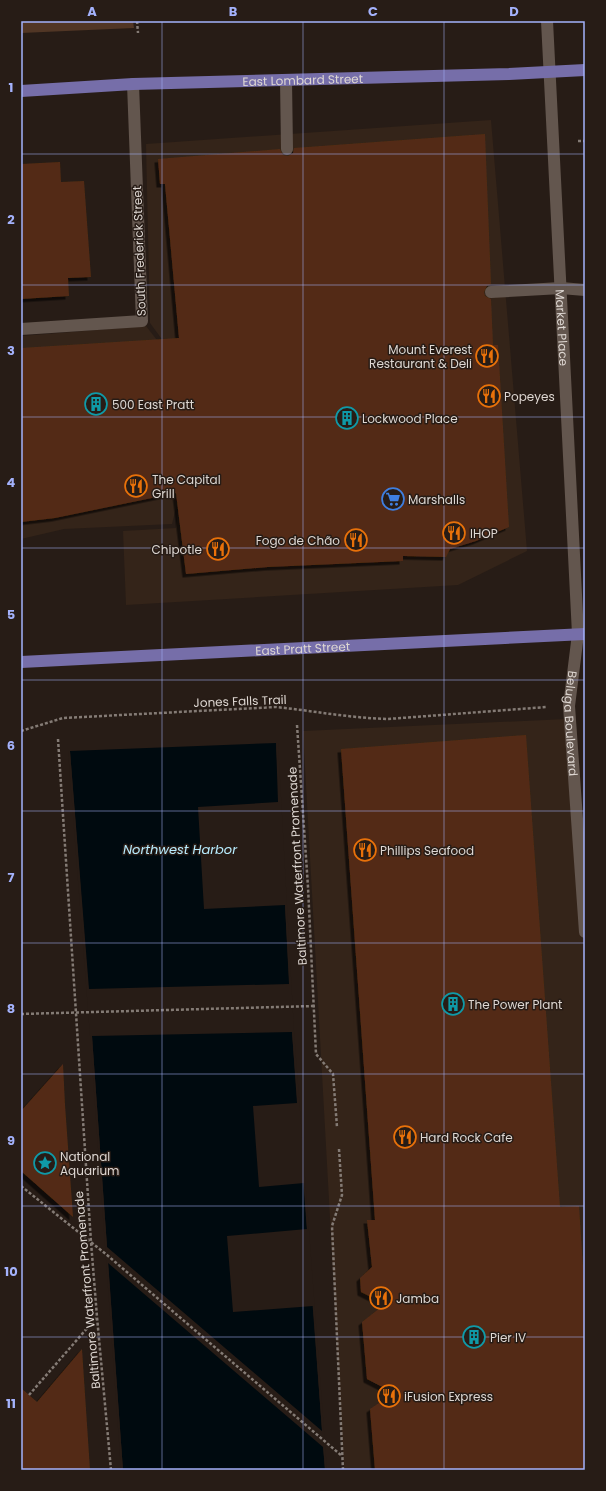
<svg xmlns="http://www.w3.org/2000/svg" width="606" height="1491" font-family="Poppins,sans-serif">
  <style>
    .built { fill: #342419 }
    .green { fill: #513625 }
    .water { fill: #000a0f }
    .pier { fill: #271c16; fill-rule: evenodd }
    .building { fill: #532c14; filter: url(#shadow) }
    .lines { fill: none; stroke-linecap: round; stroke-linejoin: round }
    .path { stroke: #847b75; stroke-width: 2.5; stroke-dasharray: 3 2; stroke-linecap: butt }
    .lane { stroke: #63564e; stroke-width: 12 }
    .street { stroke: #63564e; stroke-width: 12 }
    .primary { stroke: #766ea9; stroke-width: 12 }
    .grid { fill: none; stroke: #a4b2fc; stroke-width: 1; stroke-opacity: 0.55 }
    .labels { text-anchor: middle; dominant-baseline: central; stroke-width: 3; stroke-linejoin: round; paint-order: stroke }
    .street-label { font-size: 12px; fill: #ded7d2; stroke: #271c16 }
    .poi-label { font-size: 12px; fill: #ded7d2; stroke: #271c16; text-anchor: start }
    .water-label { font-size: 13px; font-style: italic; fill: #b8ecfe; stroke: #271c16 }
    .neatline { fill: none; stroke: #a4b2fc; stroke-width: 1.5 }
    .grid-label { font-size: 13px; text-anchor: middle; font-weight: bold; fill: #a4b2fc }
  </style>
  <defs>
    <filter id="shadow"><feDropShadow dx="-3.5" dy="3.5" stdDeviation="0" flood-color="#0009"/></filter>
  </defs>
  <rect width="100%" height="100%" fill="#271c16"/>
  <!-- built -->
  <g class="built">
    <path d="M 491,120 L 527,551 L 458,585 L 126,605 L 123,531 L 176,528 L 180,492 L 172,524 L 64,529 L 21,539 L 21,336 L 146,326 L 171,358 L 175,357 L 150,323 L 146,144 Z"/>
    <path d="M 567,719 L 585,890 L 585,1470 L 344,1470 L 303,731 Z"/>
  </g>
  <!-- green -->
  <path class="green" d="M 21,21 L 133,21 L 134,28 L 21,33 Z"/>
  <!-- water -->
  <path class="water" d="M 276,743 L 292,1032 L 325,1470 L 123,1470 L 92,1036 L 70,751 Z"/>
  <!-- pier -->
  <path class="pier" d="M 276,743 L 278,743 L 294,1031 L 327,1470 L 325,1470 L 323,1447 L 108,1263 L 123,1470 L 121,1470 L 90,1036 L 68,751 L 70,751 L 89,989 L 289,984 L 285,905 L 204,909 L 198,807 L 278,802 ZM 292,1032 L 297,1103 L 253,1106 L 259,1187 L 304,1183 L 307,1229 L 227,1236 L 233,1312 L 313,1306 L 322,1431 L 107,1247 L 92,1036 Z"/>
  <!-- building -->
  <g class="building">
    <path d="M 485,134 L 491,284 L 487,286 L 484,292 L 485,296 L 491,299 L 493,345 L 498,345 L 509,527 L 476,541 L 450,549 L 446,557 L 403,556 L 403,561 L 268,567 L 186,574 L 176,493 L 55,518 L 21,522 L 21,348 L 179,338 L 165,184 L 160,184 L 158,159 L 280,149 L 283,155 L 288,156 L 293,153 L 294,148 Z"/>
    <path d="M 60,162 L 61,182 L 84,181 L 91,277 L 68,278 L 69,296 L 21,299 L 21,164 Z"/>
    <path d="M 526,735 L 560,1207 L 579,1206 L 585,1296 L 585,1469 L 562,1470 L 375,1470 L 370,1409 L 394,1393 L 367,1379 L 362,1322 L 385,1304 L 361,1292 L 360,1278 L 372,1267 L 367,1220 L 375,1220 L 341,749 Z"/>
    <path d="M 63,1064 L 65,1105 L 73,1217 L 21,1171 L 21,1111 Z"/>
    <path d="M 82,1349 L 90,1470 L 21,1470 L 21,1388 L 37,1402 Z"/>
  </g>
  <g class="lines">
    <!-- path -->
    <g class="path">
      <path d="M 137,21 L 138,33"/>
      <path d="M 578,141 L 585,141"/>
      <path d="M 297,725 L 308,887 L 316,1054 L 333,1074 L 337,1127"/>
      <path d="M 21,731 L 63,718 L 276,707 C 314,711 350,718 388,719 L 547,707"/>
      <path d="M 58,739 L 91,1242 L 97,1317 L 111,1470"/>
      <path d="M 21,1014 L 314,1006"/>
      <path d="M 339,1149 L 342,1195 L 332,1226 L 343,1470"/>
      <path d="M 21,1186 L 107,1255 L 342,1456"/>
      <path d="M 29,1395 L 96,1318"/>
    </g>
    <!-- lane -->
    <g class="lane">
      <path d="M 286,80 L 287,149"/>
      <path d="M 491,292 L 561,288 L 585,290"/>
      <path d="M 21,329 L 142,321 L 133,84"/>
      <path id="s1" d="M 578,634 L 569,706 L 585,932"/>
    </g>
    <!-- street -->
    <path class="street" id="s2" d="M 547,21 L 578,634"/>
    <!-- primary -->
    <g class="primary">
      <path id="s3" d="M 21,91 L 133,84 L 509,74 L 585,70"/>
      <path id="s4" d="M 21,662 L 585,634"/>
    </g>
  </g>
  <!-- grid -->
  <path class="grid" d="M 162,21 L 162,1470M 303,21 L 303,1470M 444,21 L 444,1470M 21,154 L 585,154M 21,285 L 585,285M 21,417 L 585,417M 21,548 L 585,548M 21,680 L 585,680M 21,811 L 585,811M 21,943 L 585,943M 21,1074 L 585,1074M 21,1206 L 585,1206M 21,1337 L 585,1337"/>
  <!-- icons -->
  <defs>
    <g id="restaurant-ring" transform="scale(1.15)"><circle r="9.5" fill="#271c16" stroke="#e8710a" stroke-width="1.5"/><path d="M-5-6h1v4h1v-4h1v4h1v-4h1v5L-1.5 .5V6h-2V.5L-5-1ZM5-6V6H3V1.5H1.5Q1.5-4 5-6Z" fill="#e8710a"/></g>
    <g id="building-ring" transform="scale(1.15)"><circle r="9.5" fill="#271c16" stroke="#0f9aa8" stroke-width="1.5"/><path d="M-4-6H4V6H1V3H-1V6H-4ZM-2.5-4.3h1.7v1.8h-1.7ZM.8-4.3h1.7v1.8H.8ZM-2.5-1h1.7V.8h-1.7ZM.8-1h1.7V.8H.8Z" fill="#0f9aa8"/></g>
    <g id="supermarket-ring" transform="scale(1.15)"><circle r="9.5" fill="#271c16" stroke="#3f7fe0" stroke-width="1.5"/><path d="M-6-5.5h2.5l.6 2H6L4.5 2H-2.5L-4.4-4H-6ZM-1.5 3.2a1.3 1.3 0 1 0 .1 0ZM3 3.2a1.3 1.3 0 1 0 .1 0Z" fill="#3f7fe0"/></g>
    <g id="sight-ring" transform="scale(1.15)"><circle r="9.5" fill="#271c16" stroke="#0f9aa8" stroke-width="1.5"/><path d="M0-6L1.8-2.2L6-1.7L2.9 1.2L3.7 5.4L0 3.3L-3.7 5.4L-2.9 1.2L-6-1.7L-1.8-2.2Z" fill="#0f9aa8"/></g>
  </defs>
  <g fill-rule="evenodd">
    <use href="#restaurant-ring" x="487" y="356"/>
    <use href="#restaurant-ring" x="489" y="396"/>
    <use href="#building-ring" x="96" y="404"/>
    <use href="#building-ring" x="347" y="418"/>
    <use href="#restaurant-ring" x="136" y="486"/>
    <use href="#supermarket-ring" x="393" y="499"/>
    <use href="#restaurant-ring" x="454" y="533"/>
    <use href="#restaurant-ring" x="356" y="540"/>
    <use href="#restaurant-ring" x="218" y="549"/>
    <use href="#restaurant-ring" x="365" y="850"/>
    <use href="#building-ring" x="453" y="1004"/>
    <use href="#restaurant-ring" x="405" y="1137"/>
    <use href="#sight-ring" x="45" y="1163"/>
    <use href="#restaurant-ring" x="381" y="1298"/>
    <use href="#building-ring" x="474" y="1337"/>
    <use href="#restaurant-ring" x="389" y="1396"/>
  </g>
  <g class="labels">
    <!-- street labels -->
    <g class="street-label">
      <text stroke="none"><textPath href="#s3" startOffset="282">East Lombard Street</textPath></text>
      <text transform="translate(139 251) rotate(-92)">South Frederick Street</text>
      <text stroke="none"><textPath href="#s2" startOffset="307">Market Place</textPath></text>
      <text stroke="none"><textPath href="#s4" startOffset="282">East Pratt Street</textPath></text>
      <text transform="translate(240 701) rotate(-2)">Jones Falls Trail</text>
      <text stroke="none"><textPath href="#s1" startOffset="90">Beluga Boulevard</textPath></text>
      <text transform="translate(297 866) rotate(-93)">Baltimore Waterfront Promenade</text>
      <text transform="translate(87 1290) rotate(-95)">Baltimore Waterfront Promenade</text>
    </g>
    <!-- poi labels -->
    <g class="poi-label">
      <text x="472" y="349" text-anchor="end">Mount Everest<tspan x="472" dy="14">Restaurant &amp; Deli</tspan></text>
      <text x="504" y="396">Popeyes</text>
      <text x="112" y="404">500 East Pratt</text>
      <text x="362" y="418">Lockwood Place</text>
      <text x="152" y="479">The Capital<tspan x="152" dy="14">Grill</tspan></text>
      <text x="408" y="499">Marshalls</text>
      <text x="470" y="533">IHOP</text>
      <text x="340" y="540" text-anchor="end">Fogo de Chão</text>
      <text x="202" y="549" text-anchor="end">Chipotle</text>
      <text x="380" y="850">Phillips Seafood</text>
      <text x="468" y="1004">The Power Plant</text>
      <text x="420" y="1137">Hard Rock Cafe</text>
      <text x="60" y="1156">National<tspan x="60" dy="14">Aquarium</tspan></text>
      <text x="396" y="1298">Jamba</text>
      <text x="490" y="1337">Pier IV</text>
      <text x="404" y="1396">iFusion Express</text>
    </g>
    <!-- water labels -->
    <g class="water-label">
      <text x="180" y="849">Northwest Harbor</text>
    </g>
  </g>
  <!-- border -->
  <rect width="606" height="1491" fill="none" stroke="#271c16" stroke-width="44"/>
  <rect x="22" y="22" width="562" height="1447" class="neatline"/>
  <g class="grid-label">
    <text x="92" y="16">A</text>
    <text x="233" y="16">B</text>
    <text x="373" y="16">C</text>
    <text x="514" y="16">D</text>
    <text x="11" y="92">1</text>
    <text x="11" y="224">2</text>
    <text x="11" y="355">3</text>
    <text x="11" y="487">4</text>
    <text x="11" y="619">5</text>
    <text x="11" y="750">6</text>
    <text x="11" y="882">7</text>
    <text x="11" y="1013">8</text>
    <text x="11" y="1145">9</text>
    <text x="11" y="1276">10</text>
    <text x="11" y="1408">11</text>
  </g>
</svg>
